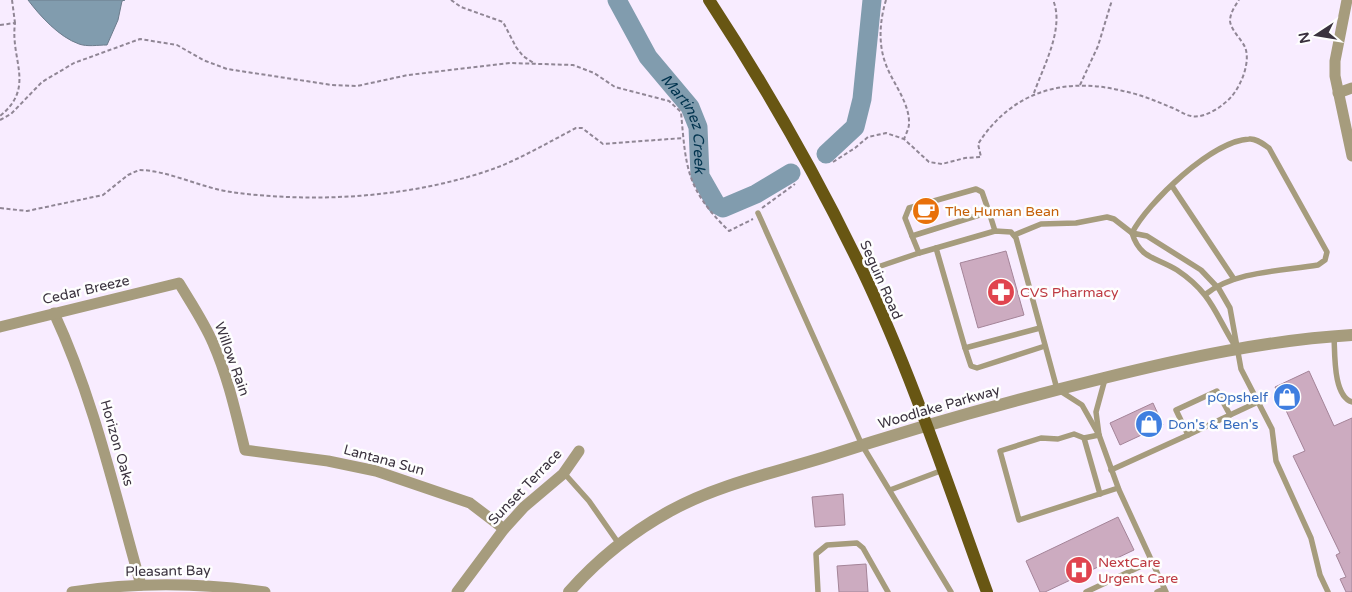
<svg xmlns="http://www.w3.org/2000/svg" width="1352" height="592" font-family="'Varela Round',sans-serif">
  <style>
    .water { fill: #819cae; stroke: #6c7c8c }
    .lines { fill: none; stroke-linecap: round; stroke-linejoin: round }
    .river { stroke: #819cae; stroke-width: 19 }
    .building { fill: #ccabc0; stroke: #a48498 }
    .path { stroke: #908695; stroke-width: 2; stroke-dasharray: 4 2.5; stroke-linecap: butt }
    .service { stroke: #a69c7d; stroke-width: 5.5 }
    .minor { stroke: #a69c7d; stroke-width: 11 }
    .tertiary { stroke: #a69c7d; stroke-width: 12 }
    .primary { stroke: #685613; stroke-width: 12 }
    .labels { text-anchor: middle; dominant-baseline: central; stroke-width: 5; stroke-linejoin: round; paint-order: stroke }
    .food-label { font-size: 14px; fill: #c56008; stroke: #fefefe; text-anchor: start }
    .street-label { font-size: 14px; fill: #3a323e; stroke: #fefefe }
    .health-label { font-size: 14px; fill: #be3a42; stroke: #fefefe; text-anchor: start }
    .shop-label { font-size: 14px; fill: #366cbe; stroke: #fefefe; text-anchor: end }
    .water-label { font-size: 15px; font-style: italic; fill: #00334e; stroke: #fefefe }
  </style>
  <rect width="100%" height="100%" fill="#f8ecff"/>
  <!-- water -->
  <path class="water" d="M 28,0 L 125,0 L 122,1 L 118,20 L 107,45 C 98,45 87,47 79,44 C 59,37 40,16 28,0 Z"/>
  <g class="lines">
    <!-- river -->
    <g class="river">
      <path id="s1" d="M 617,0 L 648,57 L 690,107 L 698,127 L 700,176 L 716,204 L 723,208 L 756,194 L 791,173"/>
      <path d="M 826,154 L 855,127 L 862,99 L 872,0"/>
    </g>
  </g>
  <!-- building -->
  <g class="building">
    <path d="M 1006,251 L 1024,315 L 978,328 L 960,263 Z"/>
    <path d="M 1309,371 L 1334,426 L 1352,418 L 1352,592 L 1346,592 L 1340,579 L 1346,577 L 1336,555 L 1340,553 L 1293,456 L 1305,451 L 1275,387 Z"/>
    <path d="M 1153,403 L 1163,425 L 1120,445 L 1110,423 Z"/>
    <path d="M 843,494 L 845,525 L 815,527 L 812,497 Z"/>
    <path d="M 1118,517 L 1134,550 L 1045,592 L 1040,592 L 1026,561 Z"/>
    <path d="M 866,564 L 868,592 L 839,592 L 837,566 Z"/>
  </g>
  <g class="lines">
    <!-- path -->
    <g class="path">
      <path d="M 12,0 L 15,23"/>
      <path d="M 451,0 L 461,7 L 503,22 L 516,47 L 523,56 L 535,64"/>
      <path d="M 886,0 C 880,20 878,42 885,62 C 891,81 910,102 909,124 C 909,128 906,134 904,139"/>
      <path d="M 0,25 L 15,23 C 10,60 36,87 0,116"/>
      <path d="M 1080,85 L 1098,46 L 1112,0"/>
      <path d="M 1034,93 C 1043,67 1065,28 1053,0"/>
      <path d="M 0,120 L 11,114 L 42,82 L 74,63 L 140,39 L 177,45 L 203,60 L 227,69 L 332,85 L 357,86 L 408,75 L 510,63 L 573,65 L 594,73 L 615,87 L 669,101 L 681,112 C 686,168 686,189 729,231 L 753,219"/>
      <path d="M 833,162 L 855,148 L 868,137 L 886,133 L 904,139 L 929,162 L 942,164 L 965,158 L 981,157 L 978,144 C 1011,92 1064,76 1123,91 C 1139,94 1156,101 1170,107 C 1177,109 1184,115 1191,116 C 1205,119 1223,106 1231,97 C 1241,86 1251,62 1245,47 C 1241,39 1231,30 1230,21 C 1230,13 1235,6 1239,0"/>
      <path d="M 0,208 L 27,211 L 103,195 L 128,175 L 139,170 C 167,170 202,188 231,192 C 318,204 419,197 501,166 C 527,155 551,141 576,128 L 582,128 L 603,144 L 683,138"/>
      <path d="M 762,208 L 795,184"/>
    </g>
    <!-- service -->
    <g class="service">
      <path d="M 1172,186 L 1234,279"/>
      <path d="M 758,213 L 862,445 L 951,592"/>
      <path d="M 1014,235 L 1041,224 L 1076,223 L 1107,217 L 1114,219 L 1132,233 C 1148,202 1212,141 1249,139 C 1256,138 1263,144 1269,148 L 1327,252 L 1325,260 L 1318,265 C 1282,271 1235,271 1206,294"/>
      <path d="M 912,236 L 905,218 L 909,208 L 976,189 L 982,192 L 989,212"/>
      <path d="M 936,248 L 965,348 L 1040,328"/>
      <path d="M 919,253 L 912,236 L 989,212 L 995,231"/>
      <path d="M 863,272 L 919,253 L 995,231 L 1011,232 L 1016,238 L 1057,389 L 1082,405 L 1099,435"/>
      <path d="M 1334,336 C 1335,354 1333,396 1352,402"/>
      <path d="M 965,348 L 971,366 L 977,368 L 1045,346"/>
      <path d="M 1237,349 C 1215,315 1213,294 1177,270 C 1156,257 1140,259 1132,233 L 1147,236 L 1201,270 L 1219,289 L 1230,308 L 1241,369 L 1272,429 L 1276,461 L 1311,538 L 1320,575 L 1328,592"/>
      <path d="M 1105,379 L 1096,412 L 1099,435 L 1119,490 L 1166,592"/>
      <path d="M 1099,435 L 1084,438 L 1074,434 L 1058,439 L 1041,438 L 1000,451 L 1019,520 L 1118,488"/>
      <path d="M 1188,435 L 1230,415"/>
      <path d="M 1084,438 L 1100,494"/>
      <path d="M 1111,470 L 1188,435 L 1176,410 L 1217,391 L 1230,415 L 1260,401"/>
      <path d="M 564,473 L 589,501 L 619,544"/>
      <path d="M 890,490 L 943,470"/>
      <path d="M 818,592 L 816,554 L 827,545 L 857,543 L 863,548 L 888,592"/>
      <path d="M 1086,592 L 1152,561"/>
      <path d="M 1157,592 L 1164,589"/>
    </g>
    <!-- minor -->
    <g class="minor">
      <path d="M 1347,0 L 1335,61 L 1335,76 L 1352,156"/>
      <path d="M 1338,93 L 1352,88"/>
      <path d="M 54,313 C 94,399 115,494 141,585"/>
      <path d="M 0,327 L 179,283 C 191,303 204,322 213,343 C 228,377 236,414 245,450 L 328,461 L 376,471 L 470,503 L 504,529"/>
      <path d="M 72,592 C 136,582 201,583 265,592"/>
      <path d="M 457,592 L 504,529 L 524,507 L 563,474 L 579,451"/>
    </g>
    <!-- tertiary -->
    <path class="tertiary" d="M 569,592 C 598,559 632,532 670,511 C 717,485 773,473 825,457 C 917,427 1010,401 1104,378 C 1185,358 1268,340 1352,335"/>
    <!-- primary -->
    <path class="primary" d="M 709,0 C 766,87 818,178 863,272 C 912,375 948,485 987,592"/>
  </g>
  <!-- icons -->
  <defs>
    <g id="cafe-disc" transform="scale(1.4375)"><circle r="9.5" fill="#e8710a" stroke="#fefefe"/><path d="M-5.5-4.5H6V0H3Q3 3.5 0 3.5H-2.5Q-5.5 3.5-5.5 0ZM3-3.2v2h1.7v-2ZM-6 4.5H4V6H-6Z" fill="#fff"/></g>
    <g id="pharmacy-disc" transform="scale(1.4375)"><circle r="9.5" fill="#e0444e" stroke="#fefefe"/><path d="M-2-6h4v4h4v4h-4v4h-4v-4h-4v-4h4Z" fill="#fff"/></g>
    <g id="shop-disc" transform="scale(1.4375)"><circle r="9.5" fill="#3f7fe0" stroke="#fefefe"/><path d="M-5-2.5h2.3a2.7 3.5 0 0 1 5.4 0H5L5.5 6h-11ZM-1.5-2.5h3a1.5 2.3 0 0 0-3 0Z" fill="#fff"/></g>
    <g id="hospital-disc" transform="scale(1.4375)"><circle r="9.5" fill="#e0444e" stroke="#fefefe"/><path d="M-5-5h3v3.5h4V-5h3V5h-3V1.5h-4V5h-3Z" fill="#fff"/></g>
  </defs>
  <g fill-rule="evenodd">
    <use href="#cafe-disc" x="926" y="211"/>
    <use href="#pharmacy-disc" x="1001" y="292"/>
    <use href="#shop-disc" x="1287" y="397"/>
    <use href="#shop-disc" x="1149" y="424"/>
    <use href="#hospital-disc" x="1079" y="570"/>
  </g>
  <g class="labels">
    <!-- food labels -->
    <g class="food-label">
      <text x="945" y="211">The Human Bean</text>
    </g>
    <!-- street labels -->
    <g class="street-label">
      <text transform="translate(881 280) rotate(66)">Seguin Road</text>
      <text transform="translate(86 290) rotate(-13)">Cedar Breeze</text>
      <text transform="translate(232 359) rotate(70)">Willow Rain</text>
      <text transform="translate(939 407) rotate(-16)">Woodlake Parkway</text>
      <text transform="translate(117 443) rotate(74)">Horizon Oaks</text>
      <text transform="translate(384 460) rotate(15)">Lantana Sun</text>
      <text transform="translate(525 487) rotate(-46)">Sunset Terrace</text>
      <text transform="translate(168 571) rotate(-1)">Pleasant Bay</text>
    </g>
    <!-- health labels -->
    <g class="health-label">
      <text x="1020" y="292">CVS Pharmacy</text>
      <text x="1098" y="562">NextCare<tspan x="1098" dy="16">Urgent Care</tspan></text>
    </g>
    <!-- shop labels -->
    <g class="shop-label">
      <text x="1268" y="397">pOpshelf</text>
      <text x="1168" y="424" text-anchor="start">Don's &amp; Ben's</text>
    </g>
    <!-- water labels -->
    <g class="water-label">
      <text stroke="none"><textPath href="#s1" startOffset="144">Martinez Creek</textPath></text>
    </g>
  </g>
  <!-- north arrow -->
  <g transform="translate(1317 35) rotate(258)" stroke="#fefefe" stroke-width="4" paint-order="stroke">
  <path d="M0-4L9 19L0 12L-9 19Z" fill="#3a323e"/>
  <text y="-8" font-size="14" font-weight="bold" text-anchor="middle" fill="#3a323e">N</text>
  </g>
</svg>
